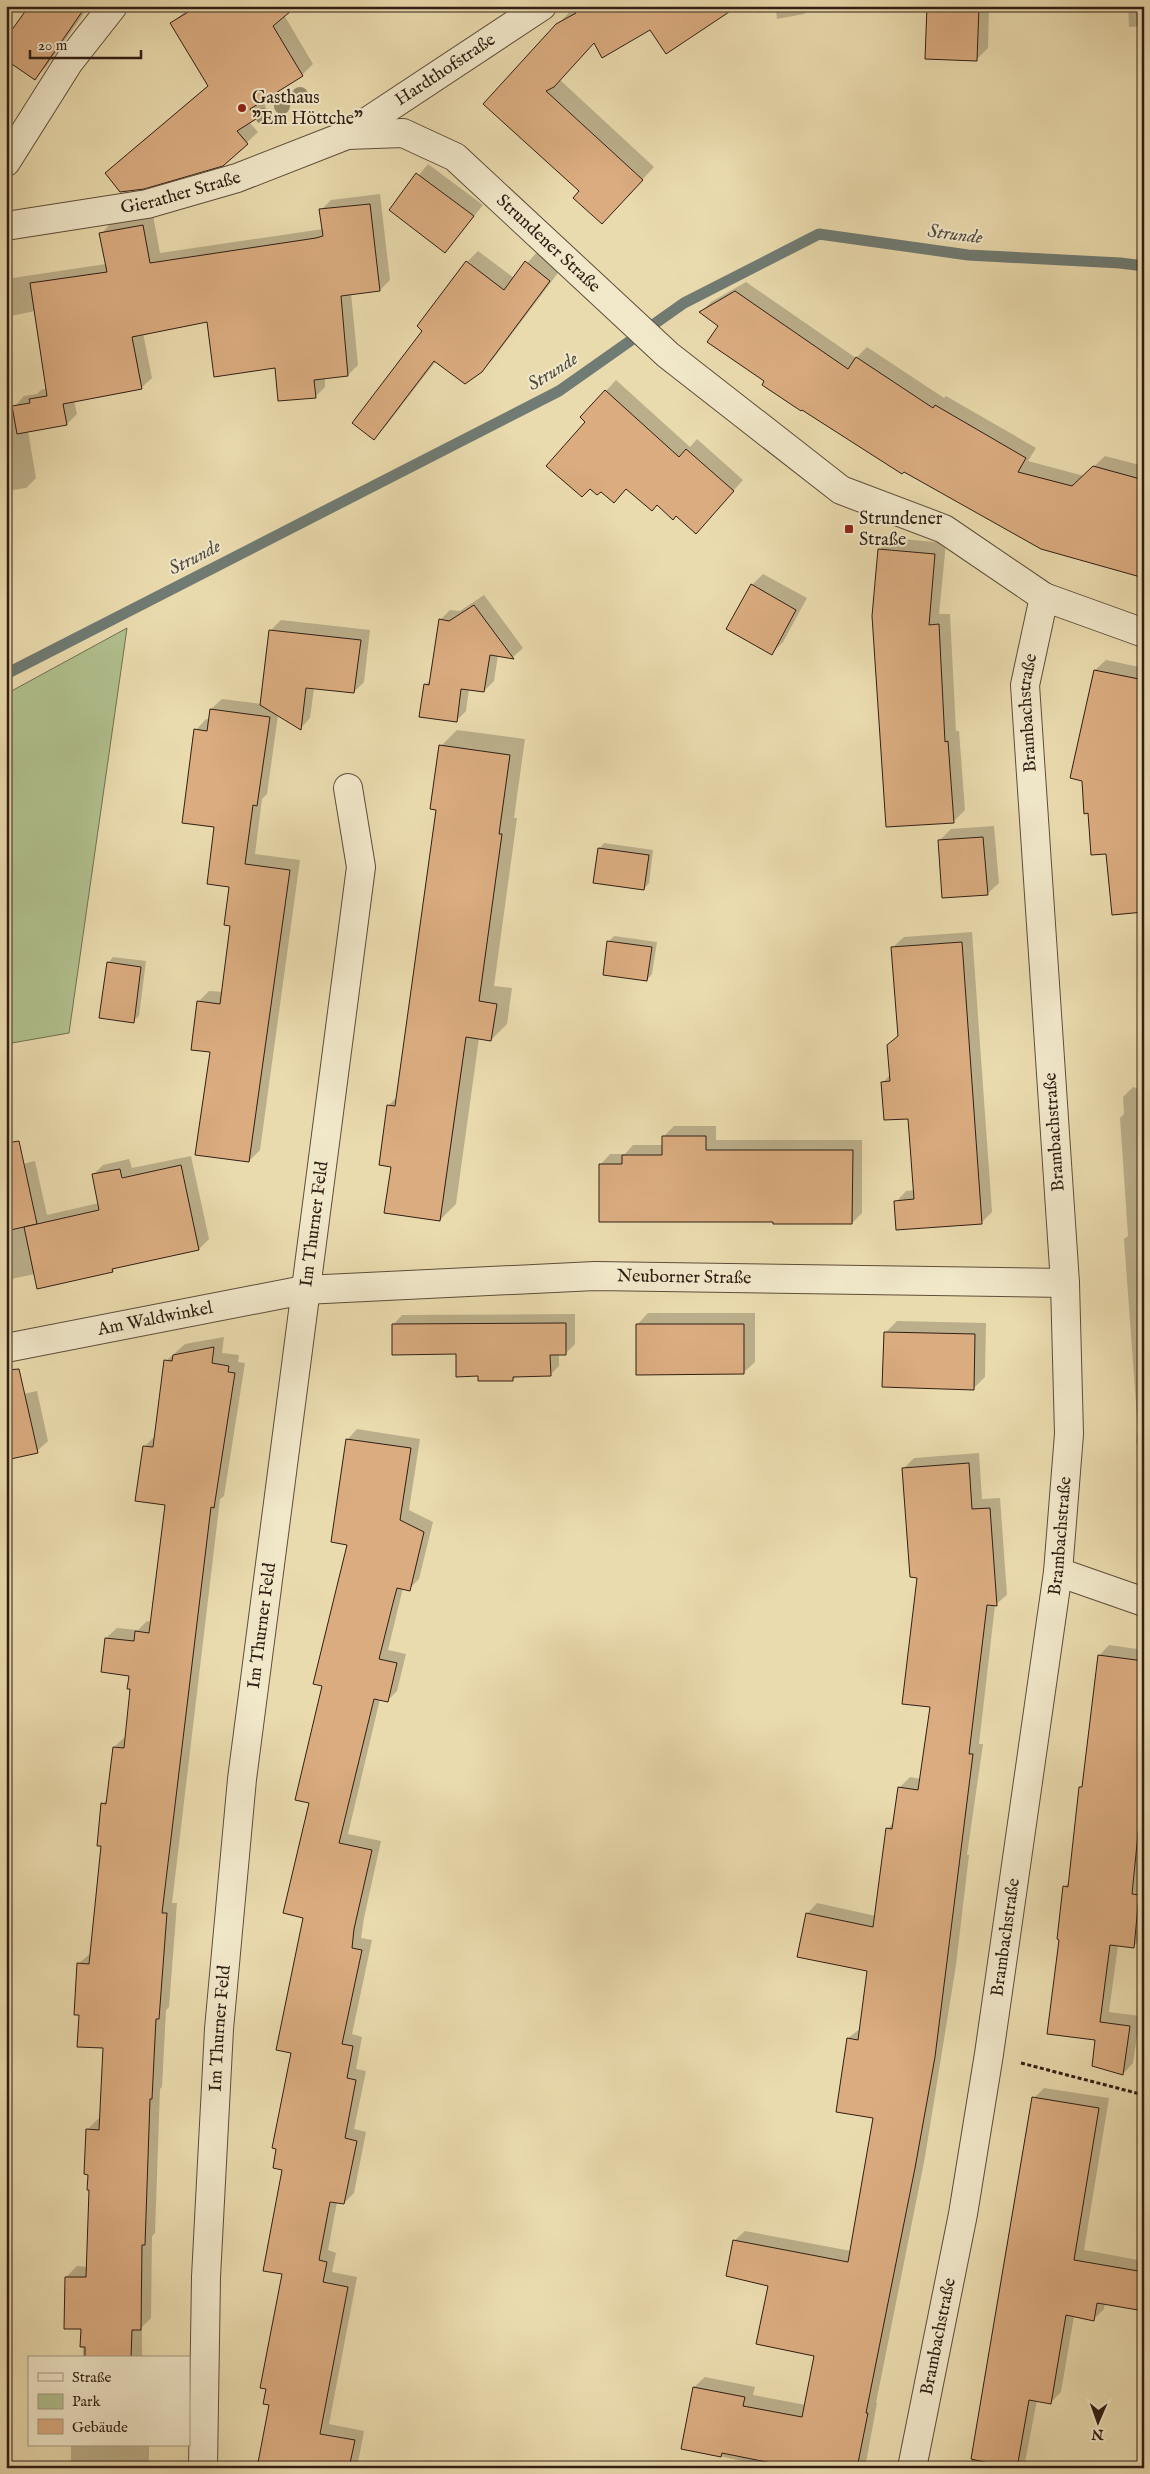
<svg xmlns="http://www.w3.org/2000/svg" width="1150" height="2474" font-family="'IM FELL English',serif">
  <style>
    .green { fill: #b1c18f; stroke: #707052 }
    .shadow { fill: #0003 }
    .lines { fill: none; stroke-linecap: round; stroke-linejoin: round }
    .stream { stroke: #707b73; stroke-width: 11 }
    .building { fill: #daac80; stroke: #301e14 }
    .minor-casing { stroke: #5e4d3a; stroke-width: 30 }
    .tertiary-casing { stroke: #5e4d3a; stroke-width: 30 }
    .path { stroke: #301e14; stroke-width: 3; stroke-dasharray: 4 2.5; stroke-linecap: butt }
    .minor { stroke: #f1e8ca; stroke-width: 28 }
    .tertiary { stroke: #f1e8ca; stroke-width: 28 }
    .tree { fill: #998e6e }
    .poi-dot { fill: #8f2418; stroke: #f1e8ca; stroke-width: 2 }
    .labels { text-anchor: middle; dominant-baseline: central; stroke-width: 4; stroke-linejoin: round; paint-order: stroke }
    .street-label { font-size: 18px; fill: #301e14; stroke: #f1e8ca }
    .poi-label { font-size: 18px; fill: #301e14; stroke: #f1e8ca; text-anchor: start }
    .water-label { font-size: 19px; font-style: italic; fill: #504c43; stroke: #f1e8ca }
  </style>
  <rect width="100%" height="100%" fill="#eadbae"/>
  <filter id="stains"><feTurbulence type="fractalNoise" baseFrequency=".004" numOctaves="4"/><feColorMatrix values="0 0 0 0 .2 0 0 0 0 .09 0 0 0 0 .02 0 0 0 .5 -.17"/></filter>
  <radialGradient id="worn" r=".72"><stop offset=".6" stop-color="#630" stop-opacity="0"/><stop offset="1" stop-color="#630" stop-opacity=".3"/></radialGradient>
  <!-- green -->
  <path class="green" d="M 127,628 L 69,1033 L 6,1044 L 6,694 Z"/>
  <!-- shadow -->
  <g class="shadow">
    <path d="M 30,6 L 89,6 L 46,67 L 35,78 Z"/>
    <path d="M 192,6 L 295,6 L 284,15 L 313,64 L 302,75 L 262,100 L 266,107 L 249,122 L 258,132 L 223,165 L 117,163 L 209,85 L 171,23 Z"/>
    <path d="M 575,6 L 650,28 L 594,42 L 559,79 L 654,167 L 614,210 L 581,191 L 485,104 Z"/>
    <path d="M 757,6 L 832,6 L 810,9 L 804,14 L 777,19 L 776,11 L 758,13 Z"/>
    <path d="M 928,6 L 989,6 L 988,48 L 977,59 Z"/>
    <path d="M 1128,6 L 1144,6 L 1144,26 L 1129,27 Z"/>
    <path d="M 428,164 L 483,205 L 445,252 L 391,210 Z"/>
    <path d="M 380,194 L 390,280 L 380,290 L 351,293 L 358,365 L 348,375 L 325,377 L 325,387 L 315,397 L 276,367 L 208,321 L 143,333 L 152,378 L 141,388 L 74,400 L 77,414 L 67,424 L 28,431 L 36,478 L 26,488 L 6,491 L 6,417 L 15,416 L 14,407 L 24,396 L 37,394 L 41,390 L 47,388 L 35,311 L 6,317 L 6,279 L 106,264 L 101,234 L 111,223 L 153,215 L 160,253 L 323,229 L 321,210 L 331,200 Z"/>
    <path d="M 478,251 L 514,278 L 538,251 L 561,269 L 493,359 L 481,371 L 436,361 L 385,427 L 374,438 L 424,330 L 467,262 Z"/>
    <path d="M 746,282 L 856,358 L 867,347 L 944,398 L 946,396 L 1036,448 L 1028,461 L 1084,476 L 1105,456 L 1144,466 L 1144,577 L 766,381 L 720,326 L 701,312 L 711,302 Z"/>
    <path d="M 616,380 L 690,447 L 697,439 L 743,480 L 706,521 L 677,515 L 657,503 L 582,417 Z"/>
    <path d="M 891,538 L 946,543 L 939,614 L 950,614 L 956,731 L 959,731 L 965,810 L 954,821 L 873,616 L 880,549 Z"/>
    <path d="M 763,574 L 807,598 L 783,642 L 772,653 L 752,585 Z"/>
    <path d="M 484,595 L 523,648 L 513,657 L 498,655 L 494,681 L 484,691 L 469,689 L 466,711 L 456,721 L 425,685 L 432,678 L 440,620 L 450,610 L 460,611 Z"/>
    <path d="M 281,620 L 370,630 L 364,682 L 354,692 L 314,688 L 310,718 L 301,728 L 278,715 L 267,794 L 262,799 L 255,854 L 300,860 L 260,1150 L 249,1161 L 212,1051 L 199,1001 L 209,991 L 223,992 L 232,925 L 230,886 L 215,826 L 196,730 L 206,719 L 210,720 L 211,709 L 222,699 L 261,704 L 271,630 Z"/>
    <path d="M 1106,660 L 1144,668 L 1144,938 L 1141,938 L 1138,911 L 1089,812 L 1083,780 L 1072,777 L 1095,670 Z"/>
    <path d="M 457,730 L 525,739 L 514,818 L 517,818 L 494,986 L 512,988 L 507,1024 L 491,1040 L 479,1038 L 456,1204 L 440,1220 L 392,1166 L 388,1106 L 398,1096 L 437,809 L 441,746 Z"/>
    <path d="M 994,826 L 999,883 L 987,894 L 939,841 L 951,829 Z"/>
    <path d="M 604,843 L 653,850 L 649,883 L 644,889 L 599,849 Z"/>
    <path d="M 972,932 L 992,1212 L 981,1223 L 896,1202 L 906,1191 L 914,1190 L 909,1117 L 883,1082 L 891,1074 L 888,1045 L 899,1034 L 893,947 L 904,937 Z"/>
    <path d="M 614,936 L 657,942 L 652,974 L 647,980 L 608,942 Z"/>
    <path d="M 113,957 L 146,961 L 139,1016 L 133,1021 L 108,963 Z"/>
    <path d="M 1133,1087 L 1144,1091 L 1144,1445 L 1136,1443 L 1138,1431 L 1124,1239 L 1128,1236 L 1120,1118 L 1124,1114 L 1123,1097 Z"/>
    <path d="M 674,1126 L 716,1126 L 716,1140 L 862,1140 L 862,1213 L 852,1223 L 600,1165 L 610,1154 L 625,1154 L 633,1145 L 664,1145 L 663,1137 Z"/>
    <path d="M 191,1156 L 209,1239 L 199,1249 L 117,1266 L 112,1271 L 35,1274 L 6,1280 L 6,1168 L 35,1161 L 47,1215 L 99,1203 L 93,1175 L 103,1165 L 129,1159 L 132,1168 Z"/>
    <path d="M 648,1313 L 755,1313 L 755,1362 L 743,1373 L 637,1325 Z"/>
    <path d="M 575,1314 L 575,1344 L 566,1353 L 559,1353 L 559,1366 L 550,1375 L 517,1376 L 512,1380 L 479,1375 L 457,1353 L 393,1325 L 402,1315 Z"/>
    <path d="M 897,1321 L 986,1323 L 985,1377 L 973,1389 L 886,1332 Z"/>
    <path d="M 224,1337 L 222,1353 L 239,1355 L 238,1362 L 245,1363 L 224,1496 L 220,1499 L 172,1903 L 177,1903 L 169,2007 L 166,2010 L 162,2087 L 160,2089 L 155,2233 L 152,2236 L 151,2318 L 142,2327 L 142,2358 L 83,2358 L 82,2328 L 66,2277 L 77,2266 L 87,2267 L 91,2189 L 87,2130 L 98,2119 L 100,2119 L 104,2047 L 81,2014 L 78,1964 L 91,1953 L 102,1845 L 102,1804 L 108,1799 L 114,1747 L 126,1736 L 131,1688 L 130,1675 L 106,1638 L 117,1628 L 138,1630 L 147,1621 L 152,1622 L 166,1504 L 145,1446 L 156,1435 L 166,1361 L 185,1344 Z"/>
    <path d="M 37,1391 L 48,1441 L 37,1451 L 6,1398 Z"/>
    <path d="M 357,1429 L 420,1439 L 409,1510 L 433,1522 L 419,1579 L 409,1589 L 403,1588 L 402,1592 L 388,1650 L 406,1654 L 397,1691 L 387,1701 L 380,1699 L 348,1834 L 381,1841 L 364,1918 L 361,1938 L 372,1940 L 352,2034 L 362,2037 L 356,2069 L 366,2071 L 354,2129 L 366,2132 L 354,2193 L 344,2203 L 337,2202 L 328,2250 L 336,2253 L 332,2272 L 357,2277 L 329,2424 L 364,2431 L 357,2468 L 258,2468 L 270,2404 L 284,2273 L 283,2169 L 305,1917 L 310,1802 L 324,1685 L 349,1544 L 332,1541 L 348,1439 Z"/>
    <path d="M 979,1453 L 982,1499 L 1000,1498 L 1007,1595 L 995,1605 L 979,1744 L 983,1744 L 967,1855 L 969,1855 L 956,1965 L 925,2157 L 876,2403 L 877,2403 L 865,2468 L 774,2468 L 682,2448 L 694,2387 L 705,2377 L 755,2387 L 753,2395 L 806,2405 L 816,2355 L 769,2285 L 734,2241 L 745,2231 L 851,2251 L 874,2117 L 848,2038 L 861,2028 L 869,1970 L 807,1914 L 817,1903 L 876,1916 L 887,1829 L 895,1821 L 899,1788 L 910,1777 L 921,1779 L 931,1706 L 918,1577 L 904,1468 L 914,1458 Z"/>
    <path d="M 1109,1645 L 1144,1650 L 1144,1859 L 1141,1884 L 1144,1884 L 1144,1936 L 1134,1946 L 1118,1945 L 1109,2012 L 1140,2016 L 1133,2063 L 1123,2074 L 1096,2039 L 1061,1939 L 1064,1887 L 1070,1881 L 1080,1788 L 1084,1783 L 1099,1656 Z"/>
    <path d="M 1044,2088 L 1109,2098 L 1084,2250 L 1144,2261 L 1144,2310 L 1105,2303 L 1104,2309 L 1094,2319 L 1074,2316 L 1061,2392 L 1051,2402 L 1037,2400 L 1024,2468 L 970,2468 L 991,2356 L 1034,2098 Z"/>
    <rect x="71" y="2445" width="78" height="23"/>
  </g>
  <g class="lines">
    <!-- stream -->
    <path class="stream" d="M 6,674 L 559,391 L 684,303 L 819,234 L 968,255 L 1120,263 L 1144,266"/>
  </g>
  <!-- building -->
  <g class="building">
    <path d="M 29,6 L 86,6 L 35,80 L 6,60 L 6,38 Z"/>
    <path d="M 198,6 L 297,6 L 273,26 L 303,76 L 250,109 L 256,119 L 237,131 L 248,144 L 223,166 L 144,189 L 120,192 L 105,173 L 208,86 L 170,23 Z"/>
    <path d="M 572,6 L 738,6 L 666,54 L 650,30 L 602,58 L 594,43 L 554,87 L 546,91 L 643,180 L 602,224 L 573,198 L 579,191 L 483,104 L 556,24 L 576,13 Z"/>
    <path d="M 927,6 L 979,6 L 977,61 L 925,59 Z"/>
    <path d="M 416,173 L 474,216 L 445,253 L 389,210 Z"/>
    <path d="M 370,204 L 380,291 L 341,296 L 348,376 L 314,380 L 316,398 L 278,401 L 275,368 L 214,377 L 207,322 L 132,337 L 142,389 L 63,404 L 67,425 L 17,434 L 12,406 L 30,403 L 29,399 L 47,396 L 30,283 L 107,272 L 99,233 L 143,225 L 150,263 L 316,238 L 323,236 L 319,209 Z"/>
    <path d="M 466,261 L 504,290 L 525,261 L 550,281 L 482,372 L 465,384 L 434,361 L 374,440 L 352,423 L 422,331 L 417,326 Z"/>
    <path d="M 735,291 L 848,369 L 856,357 L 933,408 L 935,405 L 1026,458 L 1018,472 L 1072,486 L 1093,466 L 1144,480 L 1144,578 L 1041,549 L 904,472 L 902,474 L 802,410 L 801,411 L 762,385 L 764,381 L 707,342 L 718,326 L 699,312 Z"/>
    <path d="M 605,390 L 679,457 L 686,449 L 734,491 L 696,534 L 676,516 L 673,520 L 657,505 L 652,511 L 626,489 L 614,503 L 601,492 L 597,495 L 590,489 L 582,497 L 546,466 L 585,422 L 580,417 Z"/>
    <path d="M 878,549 L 935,554 L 929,625 L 939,624 L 945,742 L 948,741 L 954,823 L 886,827 L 872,616 Z"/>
    <path d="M 751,584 L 796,610 L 772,655 L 726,629 Z"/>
    <path d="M 474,605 L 514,659 L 490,655 L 484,692 L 461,689 L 457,722 L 419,717 L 424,684 L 429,685 L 439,619 L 449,621 Z"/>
    <path d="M 269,630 L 361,640 L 354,693 L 306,688 L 301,730 L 260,705 Z"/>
    <path d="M 1094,670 L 1144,680 L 1144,762 L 1138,791 L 1144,792 L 1144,912 L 1112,915 L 1106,854 L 1091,855 L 1088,813 L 1084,814 L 1082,781 L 1070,778 Z"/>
    <path d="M 210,709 L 270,717 L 257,806 L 253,805 L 245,864 L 290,870 L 249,1162 L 195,1155 L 210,1052 L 191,1050 L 197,1001 L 220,1004 L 230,926 L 224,925 L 229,887 L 207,884 L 214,827 L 182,823 L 194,729 L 207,731 Z"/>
    <path d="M 439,745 L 510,755 L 499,834 L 502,834 L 479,1001 L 497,1004 L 491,1041 L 466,1037 L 440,1221 L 384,1213 L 391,1167 L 379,1165 L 387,1105 L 395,1106 L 436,810 L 430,809 Z"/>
    <path d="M 983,837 L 988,895 L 942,898 L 938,840 Z"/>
    <path d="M 598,848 L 649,855 L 644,890 L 593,883 Z"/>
    <path d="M 607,941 L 652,947 L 647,981 L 603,975 Z"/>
    <path d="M 962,942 L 982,1224 L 896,1230 L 894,1201 L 914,1199 L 908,1119 L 884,1120 L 881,1082 L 890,1081 L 887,1045 L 898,1036 L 891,947 Z"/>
    <path d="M 107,962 L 141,967 L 134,1023 L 99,1018 Z"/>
    <path d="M 662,1136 L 706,1136 L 706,1150 L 853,1150 L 852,1224 L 773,1224 L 773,1222 L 599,1222 L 599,1164 L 622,1164 L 622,1155 L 662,1155 Z"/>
    <path d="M 19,1141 L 37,1224 L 6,1231 L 6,1143 Z"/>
    <path d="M 181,1165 L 199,1250 L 112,1269 L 113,1272 L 37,1289 L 24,1227 L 99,1210 L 92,1174 L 120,1169 L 122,1178 Z"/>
    <path d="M 566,1323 L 566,1355 L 550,1355 L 551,1376 L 513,1377 L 513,1381 L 478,1381 L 478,1376 L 456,1377 L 456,1354 L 392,1355 L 392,1324 Z"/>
    <path d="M 636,1324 L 744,1324 L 744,1374 L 636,1375 Z"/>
    <path d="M 884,1332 L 975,1334 L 974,1390 L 882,1387 Z"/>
    <path d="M 214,1347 L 212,1363 L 229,1366 L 228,1372 L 235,1373 L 214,1508 L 211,1507 L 162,1913 L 167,1913 L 159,2019 L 156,2019 L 152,2099 L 150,2099 L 145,2245 L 142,2245 L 141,2330 L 132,2330 L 131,2358 L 85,2358 L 85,2347 L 80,2347 L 81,2329 L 64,2329 L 65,2277 L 86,2277 L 89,2190 L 87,2190 L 88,2175 L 84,2174 L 86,2129 L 99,2130 L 103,2048 L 77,2047 L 79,2015 L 74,2015 L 77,1963 L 89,1964 L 101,1846 L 97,1846 L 101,1803 L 106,1804 L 113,1747 L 124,1748 L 130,1689 L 127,1689 L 129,1676 L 101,1672 L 105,1638 L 134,1641 L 135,1631 L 149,1633 L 165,1505 L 135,1501 L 143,1446 L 153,1447 L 164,1360 L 172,1361 L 173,1355 Z"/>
    <path d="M 19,1369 L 38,1453 L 6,1460 L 6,1370 Z"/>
    <path d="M 346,1439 L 411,1448 L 400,1520 L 424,1532 L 410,1591 L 397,1588 L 393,1603 L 379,1659 L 397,1663 L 388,1702 L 374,1699 L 339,1843 L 372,1850 L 354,1929 L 352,1948 L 362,1950 L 342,2044 L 353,2046 L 347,2078 L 356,2080 L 345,2138 L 357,2141 L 344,2204 L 330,2202 L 319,2260 L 327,2262 L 323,2282 L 348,2287 L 320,2434 L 355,2440 L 349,2468 L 257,2468 L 269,2405 L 263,2404 L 266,2389 L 260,2388 L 282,2274 L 263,2271 L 282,2170 L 273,2168 L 276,2149 L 272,2148 L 291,2053 L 276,2050 L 303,1918 L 283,1913 L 309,1803 L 295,1800 L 322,1686 L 313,1684 L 347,1545 L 331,1542 Z"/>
    <path d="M 969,1463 L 972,1509 L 990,1508 L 997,1606 L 987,1605 L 969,1754 L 973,1754 L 935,2057 L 915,2168 L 866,2413 L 868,2413 L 857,2468 L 796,2468 L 722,2453 L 721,2457 L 681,2449 L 693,2387 L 745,2397 L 743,2406 L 802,2417 L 814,2356 L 756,2344 L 768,2286 L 726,2276 L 733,2240 L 848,2262 L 873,2118 L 836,2112 L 847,2038 L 858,2040 L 867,1971 L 797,1957 L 806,1913 L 873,1927 L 886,1828 L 892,1829 L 898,1787 L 918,1790 L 930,1707 L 902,1704 L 917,1578 L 910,1577 L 902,1468 Z"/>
    <path d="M 1098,1655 L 1144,1661 L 1144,1774 L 1132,1894 L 1139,1895 L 1134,1948 L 1110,1945 L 1100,2022 L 1130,2026 L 1123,2075 L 1092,2066 L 1095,2040 L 1047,2034 L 1059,1940 L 1057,1939 L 1063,1886 L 1068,1887 L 1079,1787 L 1082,1787 Z"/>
    <path d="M 1032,2097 L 1099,2108 L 1074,2260 L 1144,2272 L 1144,2311 L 1097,2303 L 1094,2321 L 1066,2315 L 1051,2404 L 1029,2400 L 1017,2468 L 1012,2468 L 971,2459 Z"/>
  </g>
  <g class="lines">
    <!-- minor casing -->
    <g class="minor-casing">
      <g id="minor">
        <path id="s1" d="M 347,135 L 542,6"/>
        <path d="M 6,162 L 69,62 L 113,6"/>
        <path id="s2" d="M 6,1348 L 304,1290 L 595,1276 L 1065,1283"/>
        <path d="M 1058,1572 L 1144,1602"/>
        <path id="s3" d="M 203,2468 L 206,2277 L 219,2029 L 242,1779 L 361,867 L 348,788"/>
        <path id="s4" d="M 912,2468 L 963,2214 L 989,2054 L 1058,1572 L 1069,1434 L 1065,1283 L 1025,685 L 1044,597"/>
      </g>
    </g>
    <!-- tertiary casing -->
    <g class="tertiary-casing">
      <g id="tertiary">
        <path id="s5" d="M 6,226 L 147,204 L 237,178 L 347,135 L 403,133 L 455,157 L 668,355 L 841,490 L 944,529 L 1044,597 L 1144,633"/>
      </g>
    </g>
    <!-- path -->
    <path class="path" d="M 1021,2063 L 1144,2095"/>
    <!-- minor -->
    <use href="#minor" class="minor"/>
    <!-- tertiary -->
    <use href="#tertiary" class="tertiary"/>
  </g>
  <!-- trees -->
  <g class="tree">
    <circle cx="300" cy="95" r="8"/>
    <circle cx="282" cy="106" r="8"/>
    <circle cx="263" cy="116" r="8"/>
  </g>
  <!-- markers -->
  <g class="poi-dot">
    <circle cx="242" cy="108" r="5"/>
    <rect x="844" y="524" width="10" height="10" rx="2.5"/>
  </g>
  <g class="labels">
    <!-- street labels -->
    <g class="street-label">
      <text stroke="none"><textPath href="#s1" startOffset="118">Hardthofstraße</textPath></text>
      <text stroke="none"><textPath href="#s5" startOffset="178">Gierather Straße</textPath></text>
      <text stroke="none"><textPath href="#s5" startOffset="595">Strundener Straße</textPath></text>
      <text stroke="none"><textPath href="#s4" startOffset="1769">Brambachstraße</textPath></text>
      <text transform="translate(1055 1132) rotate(-94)">Brambachstraße</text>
      <text stroke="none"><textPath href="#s3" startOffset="1250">Im Thurner Feld</textPath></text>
      <text stroke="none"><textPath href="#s2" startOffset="684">Neuborner Straße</textPath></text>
      <text stroke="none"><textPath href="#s2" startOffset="152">Am Waldwinkel</textPath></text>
      <text stroke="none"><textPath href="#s4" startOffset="944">Brambachstraße</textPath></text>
      <text stroke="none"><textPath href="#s3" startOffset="845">Im Thurner Feld</textPath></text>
      <text stroke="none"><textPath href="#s4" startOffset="539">Brambachstraße</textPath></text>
      <text stroke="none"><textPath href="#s3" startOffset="440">Im Thurner Feld</textPath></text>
      <text stroke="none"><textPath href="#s4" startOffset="134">Brambachstraße</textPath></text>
    </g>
    <!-- poi labels -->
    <g class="poi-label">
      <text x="252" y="98">Gasthaus<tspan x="252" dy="21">"Em Höttche"</tspan></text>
      <text x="859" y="519">Strundener<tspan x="859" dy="21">Straße</tspan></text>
    </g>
    <!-- water labels -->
    <g class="water-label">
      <text transform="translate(955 235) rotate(7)">Strunde</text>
      <text transform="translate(553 372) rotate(-32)">Strunde</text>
      <text transform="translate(195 558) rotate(-27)">Strunde</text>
    </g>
  </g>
  <!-- margin -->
  <rect width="1150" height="2474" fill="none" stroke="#eadbae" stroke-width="25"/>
  <rect x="8" y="8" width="1135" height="2459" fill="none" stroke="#301e14" stroke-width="2.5"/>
  <rect x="12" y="12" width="1125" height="2449" fill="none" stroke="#301e14"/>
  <!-- legend -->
  <rect x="28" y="2356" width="162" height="90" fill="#f1e8ca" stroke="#a49781"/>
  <rect x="38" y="2373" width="25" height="8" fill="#f1e8ca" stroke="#a49781"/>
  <text x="72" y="2382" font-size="15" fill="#301e14">Straße</text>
  <rect x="38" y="2394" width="25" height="15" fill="#b1c18f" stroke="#a49781"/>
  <text x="72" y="2406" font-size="15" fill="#301e14">Park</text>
  <rect x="38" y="2419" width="25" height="15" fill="#daac80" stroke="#a49781"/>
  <text x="72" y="2432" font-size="15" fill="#301e14">Gebäude</text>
  <!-- north arrow -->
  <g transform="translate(1098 2422) rotate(182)" stroke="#f1e8ca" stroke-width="4" paint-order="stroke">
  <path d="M0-4L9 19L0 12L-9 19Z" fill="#301e14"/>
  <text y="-8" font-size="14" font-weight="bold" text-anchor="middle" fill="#301e14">N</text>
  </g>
  <!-- scale -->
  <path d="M30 50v8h111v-8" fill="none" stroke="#301e14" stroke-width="2.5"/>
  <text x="38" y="50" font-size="15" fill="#301e14" stroke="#f1e8ca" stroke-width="4" paint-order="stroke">20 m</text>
  <rect width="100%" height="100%" filter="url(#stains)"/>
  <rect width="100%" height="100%" fill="url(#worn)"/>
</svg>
